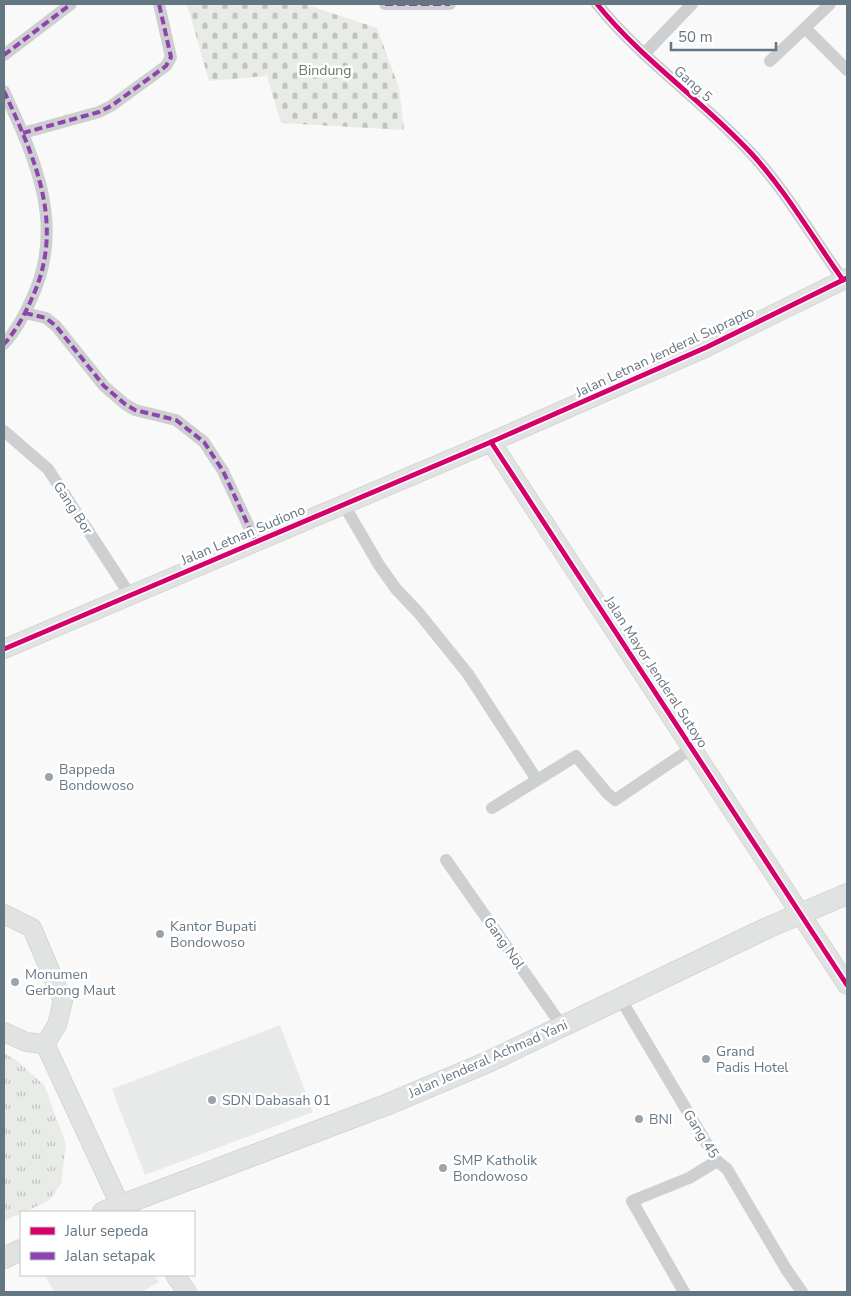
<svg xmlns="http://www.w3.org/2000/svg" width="851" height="1296" font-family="'Nunito Sans',sans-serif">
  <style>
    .built { fill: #e8e9e9 }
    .cemetery { fill: url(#cemetery-stones) }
    .park { fill: url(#park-tufts) }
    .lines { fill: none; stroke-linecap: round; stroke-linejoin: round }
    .secondary-casing { stroke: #d5d6d7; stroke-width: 20 }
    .primary-casing { stroke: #d5d6d7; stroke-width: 22 }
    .street { stroke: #cecfd0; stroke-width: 12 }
    .secondary { stroke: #e1e2e2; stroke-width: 18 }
    .primary { stroke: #e1e2e2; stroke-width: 20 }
    .quiet { stroke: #8e44ad; stroke-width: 4; stroke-dasharray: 8 4; stroke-linecap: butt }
    .cycleway-casing { stroke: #fff; stroke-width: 8 }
    .cycleway { stroke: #d6006c; stroke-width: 5 }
    .poi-dot { fill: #99a4ac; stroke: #fff; stroke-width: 2 }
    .labels { text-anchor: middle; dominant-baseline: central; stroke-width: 5; stroke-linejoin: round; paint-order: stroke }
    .park-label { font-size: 14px; fill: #687a64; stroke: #fff }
    .street-label { font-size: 14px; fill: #657683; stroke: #fff }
    .poi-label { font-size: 14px; fill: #657683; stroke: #fff; text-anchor: start }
  </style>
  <defs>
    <pattern id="cemetery-stones" width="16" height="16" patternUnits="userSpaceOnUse" patternTransform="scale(1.25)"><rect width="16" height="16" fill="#e8ebe6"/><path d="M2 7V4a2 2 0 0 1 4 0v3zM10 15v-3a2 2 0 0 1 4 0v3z" fill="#c0c3c0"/></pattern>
    <pattern id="park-tufts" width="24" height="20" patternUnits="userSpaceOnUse" patternTransform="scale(1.25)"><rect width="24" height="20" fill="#e8ebe6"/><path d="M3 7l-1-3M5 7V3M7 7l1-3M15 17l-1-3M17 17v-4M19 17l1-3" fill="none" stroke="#c0c3c0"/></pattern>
  </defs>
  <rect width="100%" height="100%" fill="#f9f9f9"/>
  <!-- built -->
  <g class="built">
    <path d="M 280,1025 L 313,1112 L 145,1175 L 112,1089 Z"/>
    <path d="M 45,1275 L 154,1275 L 159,1282 L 142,1292 L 54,1292 Z"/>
  </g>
  <!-- cemetery -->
  <path class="cemetery" d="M 187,4 L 304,4 L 377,28 L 399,88 L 404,130 L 281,123 L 267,76 L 209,81 Z"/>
  <!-- park -->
  <path class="park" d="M 4,1053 L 16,1060 L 44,1085 L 66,1144 L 61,1184 L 49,1201 L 4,1221 Z"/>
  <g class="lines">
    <!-- secondary casing -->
    <g class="secondary-casing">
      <g id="secondary">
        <path d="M 491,442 L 847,985"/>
        <path d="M 4,649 L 491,442 L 707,347 L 847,278"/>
        <path d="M 4,914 L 32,928 L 63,1001 L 57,1025 L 45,1044"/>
        <path d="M 4,1032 L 26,1042 L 45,1044"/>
        <path d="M 45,1044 L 120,1205 L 127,1212"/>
        <path d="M 175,1275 L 187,1292"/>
      </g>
    </g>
    <!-- primary casing -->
    <g class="primary-casing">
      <g id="primary">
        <path d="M 103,1212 L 386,1105 L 488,1062 L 767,928 L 847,894"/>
        <path d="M 4,1258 L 21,1250"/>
      </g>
    </g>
    <!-- street -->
    <g class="street">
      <path d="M 385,4 L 450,4"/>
      <path d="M 597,4 C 642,60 702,100 751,153 C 786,191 813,238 843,280"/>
      <path d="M 830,4 L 805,28 L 847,70"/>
      <path d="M 644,54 L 692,4"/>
      <path d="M 4,55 L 71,4"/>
      <path d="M 770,61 L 805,28"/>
      <path d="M 4,91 C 35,159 66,225 32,298 C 25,314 16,331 4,344"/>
      <path d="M 23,133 L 99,112 L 111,106 L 166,66 L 171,57 L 159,4"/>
      <path d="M 25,313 L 46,318 L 56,326 L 104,386 L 125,404 L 135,410 L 176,420 L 204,442 L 223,471 L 256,542"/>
      <path d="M 4,431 L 48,469 L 130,595"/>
      <path d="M 344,505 L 379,565 L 396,589 L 418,612 L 468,674 L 537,780"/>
      <path d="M 492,808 L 576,756 L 607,793 L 615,800 L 692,748"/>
      <path d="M 446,860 L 562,1026"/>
      <path d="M 620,998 L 717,1161 L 727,1169 L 786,1269 L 802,1292"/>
      <path d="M 684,1292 L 632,1201 L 689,1178 L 717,1161"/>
    </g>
    <!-- secondary -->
    <use href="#secondary" class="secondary"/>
    <!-- primary -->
    <use href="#primary" class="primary"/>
    <!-- quiet -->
    <g class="quiet">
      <path d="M 385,4 L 450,4"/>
      <path d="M 4,55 L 71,4"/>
      <path d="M 4,91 C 35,159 66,225 32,298 C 25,314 16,331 4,344"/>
      <path d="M 23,133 L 99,112 L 111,106 L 166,66 L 171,57 L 159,4"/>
      <path d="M 25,313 L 46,318 L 56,326 L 104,386 L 125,404 L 135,410 L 176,420 L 204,442 L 223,471 L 256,542"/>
    </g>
    <!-- cycleway casing -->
    <g class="cycleway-casing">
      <g id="cycleway">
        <path d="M 597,4 C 642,60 702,100 751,153 C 786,191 813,238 843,280"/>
        <path d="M 491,442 L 847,985"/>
        <path d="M 4,649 L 491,442 L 707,347 L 847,278"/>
      </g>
    </g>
    <!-- cycleway -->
    <use href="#cycleway" class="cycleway"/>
  </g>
  <!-- markers -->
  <g class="poi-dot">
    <circle cx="49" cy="777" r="5"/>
    <circle cx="160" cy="934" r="5"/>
    <circle cx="15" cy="982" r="5"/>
    <circle cx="706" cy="1059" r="5"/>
    <circle cx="212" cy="1100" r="5"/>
    <circle cx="639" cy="1119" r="5"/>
    <circle cx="443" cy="1168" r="5"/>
  </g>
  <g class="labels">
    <!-- park labels -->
    <g class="park-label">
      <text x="325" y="70">Bindung</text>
    </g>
    <!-- street labels -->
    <g class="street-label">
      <text transform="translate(693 84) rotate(42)">Gang 5</text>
      <text transform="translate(665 352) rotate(-25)">Jalan Letnan Jenderal Suprapto</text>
      <text transform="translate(73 508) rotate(57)">Gang Bor</text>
      <text transform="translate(243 535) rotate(-23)">Jalan Letnan Sudiono</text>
      <text transform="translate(656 672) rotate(57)">Jalan Mayor Jenderal Sutoyo</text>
      <text transform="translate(504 943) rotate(55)">Gang Nol</text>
      <text transform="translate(488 1059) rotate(-24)">Jalan Jenderal Achmad Yani</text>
      <text transform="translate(701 1134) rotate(58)">Gang 45</text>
    </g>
    <!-- poi labels -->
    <g class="poi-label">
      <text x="59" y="769">Bappeda<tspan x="59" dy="16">Bondowoso</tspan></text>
      <text x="170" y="926">Kantor Bupati<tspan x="170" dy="16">Bondowoso</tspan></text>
      <text x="25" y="974">Monumen<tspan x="25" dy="16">Gerbong Maut</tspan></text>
      <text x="716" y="1051">Grand<tspan x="716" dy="16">Padis Hotel</tspan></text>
      <text x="222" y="1100">SDN Dabasah 01</text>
      <text x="649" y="1119">BNI</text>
      <text x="453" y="1160">SMP Katholik<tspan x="453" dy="16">Bondowoso</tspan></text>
    </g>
  </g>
  <!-- border -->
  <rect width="851" height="1296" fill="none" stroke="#657683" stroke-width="10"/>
  <!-- legend -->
  <rect x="20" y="1211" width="175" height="65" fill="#ffffff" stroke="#c1c8cd"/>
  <rect x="30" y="1227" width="25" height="8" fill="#d6006c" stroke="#c1c8cd"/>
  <text x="65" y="1236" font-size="15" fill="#657683">Jalur sepeda</text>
  <rect x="30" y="1252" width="25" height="8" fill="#8e44ad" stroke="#c1c8cd"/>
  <text x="65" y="1261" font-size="15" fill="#657683">Jalan setapak</text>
  <!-- scale -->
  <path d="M671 42v8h105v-8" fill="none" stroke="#657683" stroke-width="2.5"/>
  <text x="678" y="42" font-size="15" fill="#657683" stroke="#ffffff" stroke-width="4" paint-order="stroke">50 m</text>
</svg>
